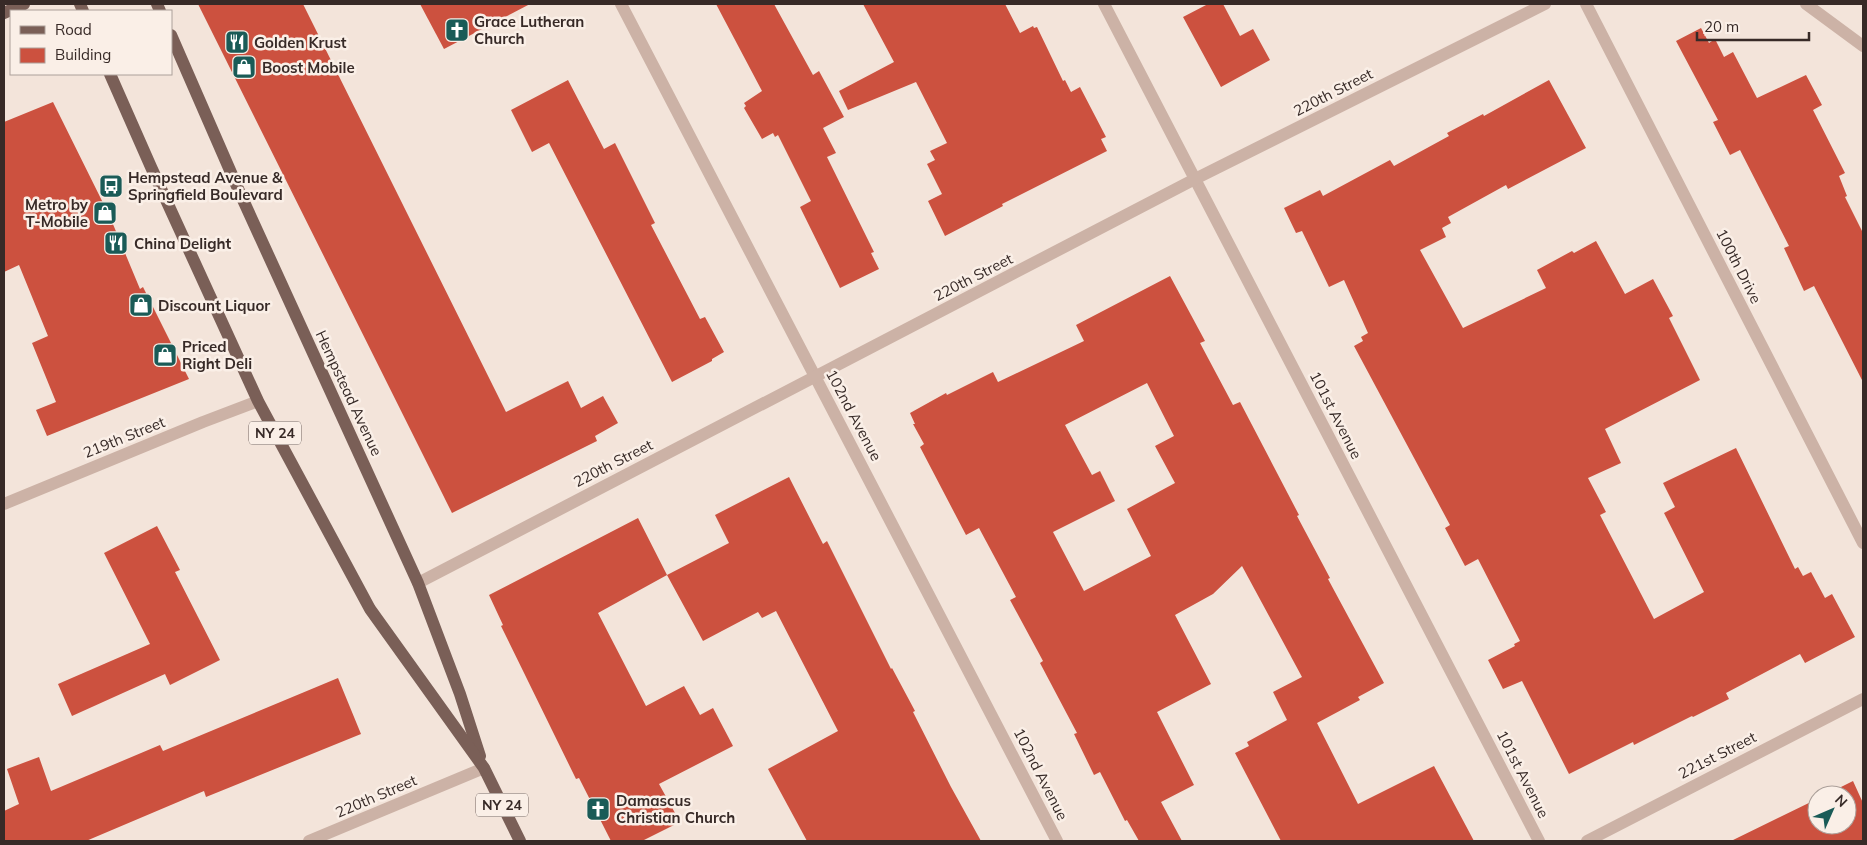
<svg xmlns="http://www.w3.org/2000/svg" width="1867" height="845" font-family="Mulish,sans-serif">
  <style>
    .building { fill: #cc513f; fill-rule: evenodd }
    .lines { fill: none; stroke-linecap: round; stroke-linejoin: round }
    .minor { stroke: #ccb2a6; stroke-width: 12 }
    .primary { stroke: #7a5f57; stroke-width: 12 }
    .labels { text-anchor: middle; dominant-baseline: central; stroke-width: 5; stroke-linejoin: round; paint-order: stroke }
    .shield { fill: #faefe7; stroke: #726561; stroke-width: 1 }
    .shield-label { font-size: 14px; font-weight: bold; fill: #372a27 }
    .poi-label { font-size: 15px; font-weight: bold; fill: #372a27; stroke: #faefe7; text-anchor: start }
    .street-label { font-size: 15px; fill: #372a27; stroke: #faefe7 }
  </style>
  <rect width="100%" height="100%" fill="#f3e4da"/>
  <!-- building -->
  <g class="building">
    <path d="M 198,4 L 303,4 L 506,412 L 568,381 L 581,408 L 603,396 L 618,423 L 595,436 L 597,441 L 452,513 Z"/>
    <path d="M 420,4 L 530,4 L 444,49 Z"/>
    <path d="M 716,4 L 774,4 L 813,75 L 819,71 L 844,117 L 823,128 L 836,153 L 827,157 L 874,252 L 871,253 L 879,269 L 840,288 L 800,207 L 811,201 L 778,135 L 775,137 L 773,133 L 762,139 L 744,108 L 746,106 L 744,103 L 762,91 Z"/>
    <path d="M 863,4 L 1005,4 L 1020,33 L 1033,26 L 1034,28 L 1037,27 L 1063,81 L 1065,80 L 1071,92 L 1080,87 L 1106,137 L 1101,139 L 1107,151 L 1002,204 L 1003,206 L 945,236 L 928,201 L 942,194 L 927,164 L 935,160 L 930,151 L 947,143 L 916,82 L 848,110 L 839,91 L 894,62 Z"/>
    <path d="M 1208,4 L 1223,4 L 1240,36 L 1253,29 L 1270,60 L 1221,87 L 1183,17 Z"/>
    <path d="M 1701,28 L 1709,43 L 1715,39 L 1724,57 L 1733,52 L 1757,98 L 1806,75 L 1822,105 L 1813,110 L 1845,173 L 1839,176 L 1847,196 L 1845,197 L 1863,233 L 1863,382 L 1814,286 L 1804,291 L 1784,248 L 1789,246 L 1740,150 L 1730,155 L 1713,122 L 1718,120 L 1676,41 Z"/>
    <path d="M 568,80 L 604,149 L 615,143 L 655,223 L 651,225 L 700,319 L 705,317 L 724,352 L 712,359 L 712,361 L 672,382 L 549,143 L 532,152 L 511,110 Z"/>
    <path d="M 1549,80 L 1586,148 L 1508,189 L 1506,185 L 1448,217 L 1451,223 L 1442,228 L 1446,237 L 1420,250 L 1463,328 L 1546,288 L 1537,270 L 1572,251 L 1574,253 L 1596,241 L 1625,294 L 1653,279 L 1673,316 L 1669,318 L 1700,380 L 1605,429 L 1621,463 L 1588,478 L 1606,512 L 1600,515 L 1654,619 L 1704,592 L 1664,513 L 1675,507 L 1663,483 L 1736,448 L 1795,569 L 1798,567 L 1803,576 L 1811,572 L 1825,598 L 1832,594 L 1855,637 L 1805,663 L 1800,654 L 1726,693 L 1729,699 L 1693,717 L 1692,716 L 1634,745 L 1633,742 L 1569,774 L 1522,681 L 1503,689 L 1488,660 L 1515,646 L 1514,644 L 1520,641 L 1478,559 L 1465,566 L 1445,528 L 1450,525 L 1354,346 L 1363,341 L 1361,337 L 1368,333 L 1344,280 L 1329,287 L 1302,231 L 1296,233 L 1284,208 L 1320,190 L 1323,196 L 1390,160 L 1394,166 L 1449,136 L 1447,133 L 1483,114 L 1484,116 Z"/>
    <path d="M 53,102 L 110,217 L 140,289 L 143,287 L 189,379 L 47,436 L 36,410 L 56,402 L 32,343 L 48,336 L 19,265 L 4,272 L 4,122 Z"/>
    <path d="M 1170,276 L 1205,341 L 1200,343 L 1233,405 L 1240,402 L 1299,515 L 1297,516 L 1330,578 L 1328,579 L 1384,683 L 1358,697 L 1360,700 L 1317,723 L 1358,804 L 1434,766 L 1474,841 L 1281,841 L 1235,753 L 1249,746 L 1247,742 L 1287,720 L 1273,692 L 1302,677 L 1242,566 L 1213,594 L 1175,615 L 1211,684 L 1157,712 L 1194,785 L 1161,802 L 1182,841 L 1139,841 L 1127,820 L 1125,821 L 1100,772 L 1094,775 L 1074,734 L 1077,733 L 1040,663 L 1043,661 L 1010,600 L 1016,597 L 979,528 L 966,535 L 920,447 L 924,444 L 913,424 L 915,424 L 910,413 L 946,393 L 947,395 L 993,372 L 998,382 L 1084,341 L 1076,325 ZM 1147,383 L 1174,436 L 1155,446 L 1175,483 L 1127,509 L 1151,556 L 1084,591 L 1053,532 L 1115,501 L 1100,471 L 1092,475 L 1065,425 Z"/>
    <path d="M 789,477 L 823,544 L 827,541 L 891,669 L 892,668 L 915,711 L 913,712 L 951,787 L 981,841 L 807,841 L 768,769 L 838,731 L 776,611 L 762,618 L 758,612 L 703,641 L 667,575 L 598,613 L 646,706 L 684,686 L 700,715 L 713,708 L 733,746 L 659,784 L 680,822 L 642,841 L 611,841 L 579,778 L 576,779 L 501,626 L 503,625 L 489,595 L 638,518 L 667,575 L 729,543 L 715,515 Z"/>
    <path d="M 157,526 L 180,570 L 175,572 L 220,660 L 170,685 L 165,674 L 72,716 L 58,684 L 150,644 L 104,553 Z"/>
    <path d="M 338,678 L 361,734 L 206,797 L 204,791 L 86,841 L 4,841 L 4,811 L 19,804 L 7,769 L 39,757 L 51,791 L 160,745 L 163,751 Z"/>
    <path d="M 1853,781 L 1863,803 L 1863,841 L 1731,841 L 1817,799 L 1817,825 L 1847,825 L 1847,795 L 1825,795 Z"/>
  </g>
  <g class="lines">
    <!-- minor -->
    <g class="minor">
      <path d="M 621,4 L 1057,841"/>
      <path d="M 1104,4 L 1539,841"/>
      <path d="M 1586,4 L 1863,543"/>
      <path d="M 1806,4 L 1863,46"/>
      <path d="M 4,504 L 203,422 L 258,401"/>
      <path d="M 418,583 L 1195,179 L 1545,4"/>
      <path d="M 309,841 L 484,768"/>
      <path d="M 1587,841 L 1863,699"/>
    </g>
    <!-- primary -->
    <g class="primary">
      <path d="M 80,4 L 83,11"/>
      <path d="M 157,4 L 160,11"/>
      <path d="M 4,13 L 24,4"/>
      <path d="M 171,35 L 239,191 L 418,583 L 460,694 L 480,756"/>
      <path d="M 110,74 L 151,167 L 258,401 L 370,609 L 484,768 L 520,841"/>
    </g>
  </g>
  <!-- icons -->
  <defs>
    <g id="church-square" transform="scale(1.25)"><rect x="-9" y="-9" width="18" height="18" rx="4" fill="#1a5b57" stroke="#faefe7"/><path d="M-1.2-6h2.4v3.5h3.3v2.4h-3.3V6h-2.4V-.1h-3.3v-2.4h3.3Z" fill="#fff"/></g>
    <g id="restaurant-square" transform="scale(1.25)"><rect x="-9" y="-9" width="18" height="18" rx="4" fill="#1a5b57" stroke="#faefe7"/><path d="M-5-6h1v4h1v-4h1v4h1v-4h1v5L-1.5 .5V6h-2V.5L-5-1ZM5-6V6H3V1.5H1.5Q1.5-4 5-6Z" fill="#fff"/></g>
    <g id="shop-square" transform="scale(1.25)"><rect x="-9" y="-9" width="18" height="18" rx="4" fill="#1a5b57" stroke="#faefe7"/><path d="M-5-2.5h2.3a2.7 3.5 0 0 1 5.4 0H5L5.5 6h-11ZM-1.5-2.5h3a1.5 2.3 0 0 0-3 0Z" fill="#fff"/></g>
    <g id="bus-square" transform="scale(1.25)"><rect x="-9" y="-9" width="18" height="18" rx="4" fill="#1a5b57" stroke="#faefe7"/><path d="M-5-6H5V4H4V6H2V4H-2V6H-4V4H-5ZM-3.5-4V0h7V-4ZM-3.5 1.2v1.5H-2V1.2ZM2 1.2v1.5H3.5V1.2Z" fill="#fff"/></g>
  </defs>
  <g fill-rule="evenodd">
    <use href="#church-square" x="457" y="30"/>
    <use href="#restaurant-square" x="237" y="42"/>
    <use href="#shop-square" x="244" y="67"/>
    <use href="#bus-square" x="111" y="186"/>
    <use href="#shop-square" x="105" y="213"/>
    <use href="#restaurant-square" x="116" y="243"/>
    <use href="#shop-square" x="141" y="305"/>
    <use href="#shop-square" x="165" y="355"/>
    <use href="#church-square" x="598" y="809"/>
  </g>
  <g class="labels">
    <!-- shield labels -->
    <g class="shield">
      <rect x="249" y="421.5" width="52" height="23" rx="4"/>
      <rect x="476" y="793.5" width="52" height="23" rx="4"/>
    </g>
    <g class="shield-label">
      <text x="275" y="433">NY 24</text>
      <text x="502" y="805">NY 24</text>
    </g>
    <!-- poi labels -->
    <g class="poi-label">
      <text x="474" y="21">Grace Lutheran<tspan x="474" dy="17">Church</tspan></text>
      <text x="254" y="42">Golden Krust</text>
      <text x="262" y="67">Boost Mobile</text>
      <text x="128" y="177">Hempstead Avenue &amp;<tspan x="128" dy="17">Springfield Boulevard</tspan></text>
      <text x="88" y="204" text-anchor="end">Metro by<tspan x="88" dy="17">T-Mobile</tspan></text>
      <text x="134" y="243">China Delight</text>
      <text x="158" y="305">Discount Liquor</text>
      <text x="182" y="346">Priced<tspan x="182" dy="17">Right Deli</tspan></text>
      <text x="616" y="800">Damascus<tspan x="616" dy="17">Christian Church</tspan></text>
    </g>
    <!-- street labels -->
    <g class="street-label">
      <text transform="translate(1333 92) rotate(-27)">220th Street</text>
      <text transform="translate(1739 266) rotate(63)">100th Drive</text>
      <text transform="translate(973 277) rotate(-27)">220th Street</text>
      <text transform="translate(349 393) rotate(65)">Hempstead Avenue</text>
      <text transform="translate(854 415) rotate(62)">102nd Avenue</text>
      <text transform="translate(1336 415) rotate(63)">101st Avenue</text>
      <text transform="translate(124 437) rotate(-22)">219th Street</text>
      <text transform="translate(613 463) rotate(-27)">220th Street</text>
      <text transform="translate(1717 755) rotate(-27)">221st Street</text>
      <text transform="translate(1041 774) rotate(63)">102nd Avenue</text>
      <text transform="translate(1523 774) rotate(63)">101st Avenue</text>
      <text transform="translate(376 796) rotate(-23)">220th Street</text>
    </g>
  </g>
  <!-- border -->
  <rect width="1867" height="845" fill="none" stroke="#372a27" stroke-width="10"/>
  <!-- legend -->
  <rect x="10" y="10" width="162" height="65" fill="#faefe7" stroke="#aca09a"/>
  <rect x="20" y="26" width="25" height="8" fill="#7a5f57" stroke="#aca09a"/>
  <text x="55" y="35" font-size="15" fill="#372a27">Road</text>
  <rect x="20" y="48" width="25" height="15" fill="#cc513f" stroke="#aca09a"/>
  <text x="55" y="60" font-size="15" fill="#372a27">Building</text>
  <!-- north arrow -->
  <g transform="translate(1832 810) rotate(45)"><circle r="24" fill="#faefe7" stroke="#aca09a"/>
  <path d="M0-4L9 19L0 12L-9 19Z" fill="#1a5b57"/>
  <text y="-8" font-size="14" font-weight="bold" text-anchor="middle" fill="#372a27">N</text>
  </g>
  <!-- scale -->
  <path d="M1697 32v8h112v-8" fill="none" stroke="#372a27" stroke-width="2.5"/>
  <text x="1704" y="32" font-size="15" fill="#372a27" stroke="#faefe7" stroke-width="4" paint-order="stroke">20 m</text>
</svg>
